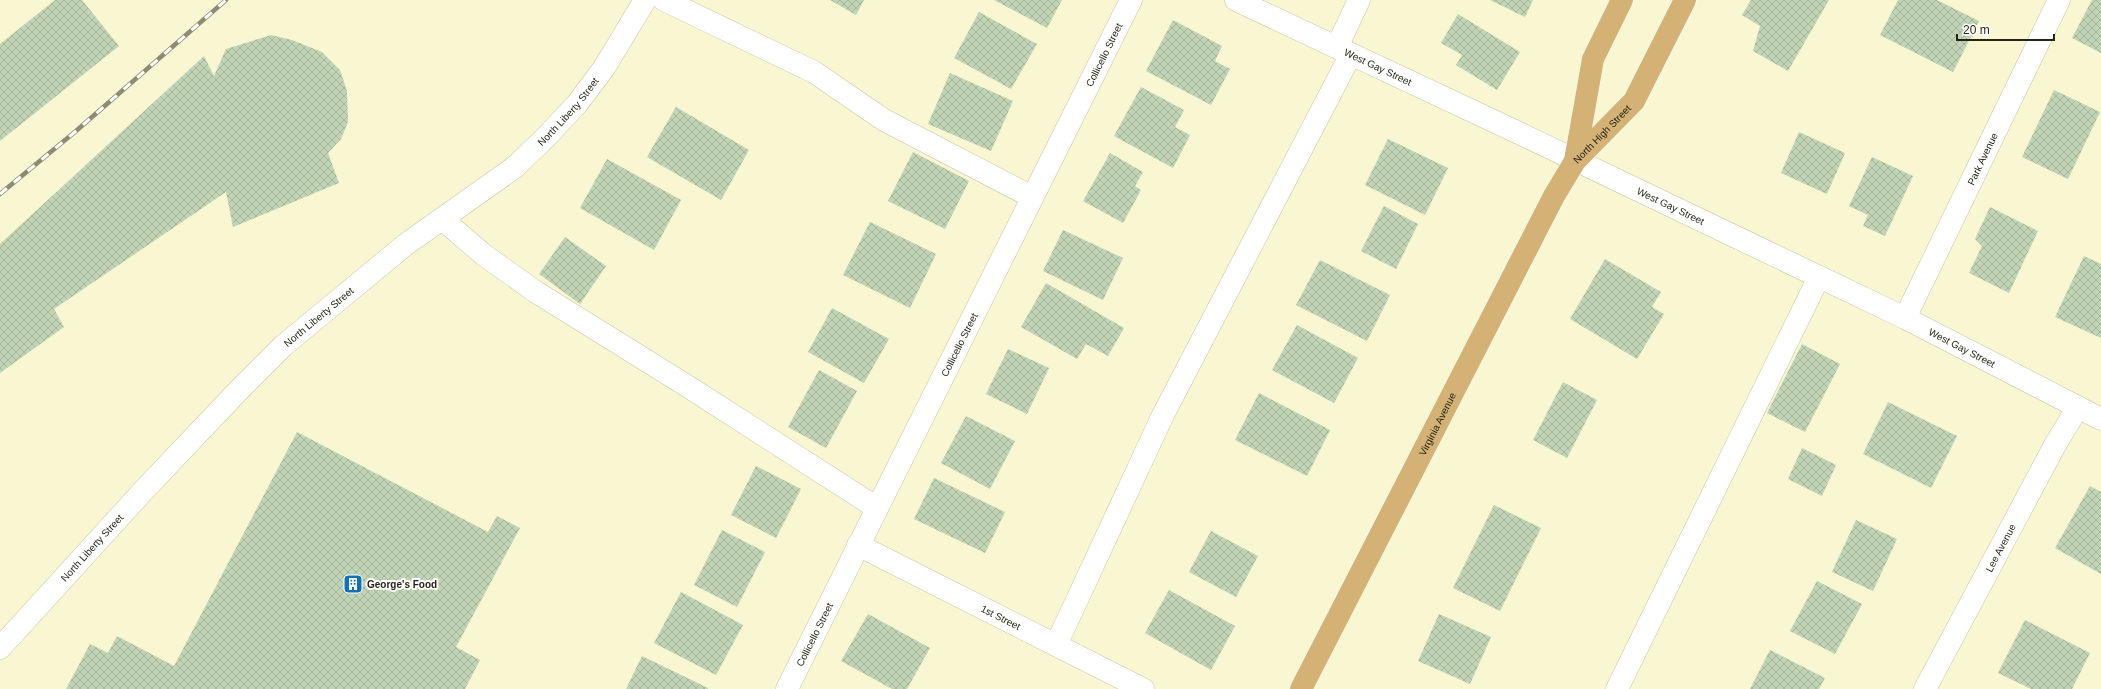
<svg xmlns="http://www.w3.org/2000/svg" width="2101" height="689" font-family="Arial,sans-serif">
  <style>
    .building { fill: url(#building-cross-hatch) }
    .lines { fill: none; stroke-linecap: round; stroke-linejoin: round }
    .minor-casing { stroke: #c8c5a2; stroke-width: 23 }
    .major-casing { stroke: #fff; stroke-width: 23 }
    .minor { stroke: #fff; stroke-width: 22 }
    .major { stroke: #d4b174; stroke-width: 22 }
    .rail-casing { stroke: #8d8b73; stroke-width: 4.5 }
    .rail { stroke: #fff; stroke-width: 3; stroke-dasharray: 9; stroke-linecap: butt }
    .labels { text-anchor: middle; dominant-baseline: central; stroke-width: 4; stroke-linejoin: round; paint-order: stroke }
    .street-label { font-size: 10px; fill: #262417; stroke: #fff }
    .poi-label { font-size: 10px; font-weight: bold; fill: #262417; stroke: #fff; text-anchor: start }
  </style>
  <defs>
    <pattern id="building-cross-hatch" width="8" height="8" patternUnits="userSpaceOnUse"><rect width="8" height="8" fill="#c1d4b5"/><path d="M0 0l8 8M0 8l8-8" fill="none" stroke="#a6b69b"/></pattern>
  </defs>
  <rect width="100%" height="100%" fill="#f9f7d2"/>
  <!-- building -->
  <g class="building">
    <path d="M 55,0 L 82,0 L 119,46 L 0,141 L 0,44 Z"/>
    <path d="M 830,0 L 864,0 L 856,15 Z"/>
    <path d="M 994,0 L 1062,0 L 1047,28 Z"/>
    <path d="M 1490,0 L 1533,0 L 1525,17 Z"/>
    <path d="M 1751,0 L 1829,0 L 1788,71 L 1753,51 L 1760,26 L 1742,15 Z"/>
    <path d="M 1898,0 L 1937,0 L 1979,21 L 1953,72 L 1880,35 Z"/>
    <path d="M 2092,0 L 2101,0 L 2101,53 L 2072,38 Z"/>
    <path d="M 979,12 L 1037,44 L 1011,89 L 954,58 Z"/>
    <path d="M 1458,14 L 1520,52 L 1497,90 L 1456,65 L 1462,55 L 1441,43 Z"/>
    <path d="M 1173,20 L 1222,46 L 1215,61 L 1230,69 L 1211,105 L 1146,71 Z"/>
    <path d="M 271,35 L 292,40 L 322,52 L 340,70 L 347,91 L 348,122 L 341,139 L 328,153 L 339,183 L 233,227 L 226,192 L 54,309 L 64,327 L 0,373 L 0,244 L 204,56 L 214,76 L 226,49 Z"/>
    <path d="M 950,73 L 1013,101 L 991,151 L 928,124 Z"/>
    <path d="M 1141,87 L 1184,110 L 1175,127 L 1190,135 L 1173,168 L 1114,136 Z"/>
    <path d="M 2054,90 L 2100,112 L 2068,179 L 2022,157 Z"/>
    <path d="M 676,107 L 749,150 L 721,200 L 647,157 Z"/>
    <path d="M 1799,132 L 1845,153 L 1827,194 L 1781,173 Z"/>
    <path d="M 1388,139 L 1448,168 L 1425,215 L 1365,185 Z"/>
    <path d="M 913,152 L 969,181 L 945,229 L 888,201 Z"/>
    <path d="M 1110,153 L 1143,172 L 1135,186 L 1141,190 L 1123,223 L 1083,201 Z"/>
    <path d="M 1872,157 L 1913,176 L 1885,236 L 1863,226 L 1868,215 L 1849,206 Z"/>
    <path d="M 607,159 L 681,200 L 654,250 L 580,208 Z"/>
    <path d="M 1384,206 L 1418,224 L 1396,269 L 1361,251 Z"/>
    <path d="M 1990,207 L 2038,231 L 2009,293 L 1969,273 L 1982,246 L 1975,239 Z"/>
    <path d="M 870,222 L 936,254 L 910,308 L 843,275 Z"/>
    <path d="M 1063,230 L 1123,258 L 1103,300 L 1043,271 Z"/>
    <path d="M 565,237 L 606,266 L 580,304 L 539,274 Z"/>
    <path d="M 2084,256 L 2101,264 L 2101,338 L 2055,317 Z"/>
    <path d="M 1605,259 L 1661,292 L 1652,307 L 1664,314 L 1637,359 L 1570,319 Z"/>
    <path d="M 1320,260 L 1390,295 L 1367,341 L 1296,305 Z"/>
    <path d="M 1046,283 L 1124,328 L 1108,356 L 1086,344 L 1077,359 L 1021,327 Z"/>
    <path d="M 832,308 L 889,339 L 864,383 L 808,352 Z"/>
    <path d="M 1297,325 L 1358,358 L 1334,403 L 1272,370 Z"/>
    <path d="M 1802,344 L 1840,364 L 1805,432 L 1767,413 Z"/>
    <path d="M 1008,349 L 1049,368 L 1027,414 L 986,394 Z"/>
    <path d="M 819,370 L 857,391 L 826,448 L 788,427 Z"/>
    <path d="M 1563,382 L 1597,400 L 1567,458 L 1533,440 Z"/>
    <path d="M 1259,393 L 1330,430 L 1307,476 L 1235,440 Z"/>
    <path d="M 1888,402 L 1957,436 L 1931,488 L 1863,454 Z"/>
    <path d="M 966,416 L 1015,441 L 990,489 L 941,463 Z"/>
    <path d="M 297,432 L 488,532 L 497,516 L 520,528 L 456,647 L 480,660 L 465,689 L 66,689 L 90,644 L 108,653 L 117,636 L 174,666 Z"/>
    <path d="M 1802,448 L 1836,465 L 1822,496 L 1788,479 Z"/>
    <path d="M 756,466 L 801,489 L 776,538 L 731,515 Z"/>
    <path d="M 934,478 L 1005,512 L 985,553 L 914,519 Z"/>
    <path d="M 2090,486 L 2101,492 L 2101,574 L 2055,548 Z"/>
    <path d="M 1494,505 L 1541,528 L 1500,611 L 1453,588 Z"/>
    <path d="M 1856,520 L 1897,539 L 1873,591 L 1832,572 Z"/>
    <path d="M 722,530 L 765,552 L 737,607 L 694,585 Z"/>
    <path d="M 1211,531 L 1258,556 L 1236,597 L 1189,572 Z"/>
    <path d="M 1817,581 L 1862,604 L 1835,654 L 1790,631 Z"/>
    <path d="M 1169,590 L 1235,626 L 1211,670 L 1145,633 Z"/>
    <path d="M 681,592 L 743,625 L 716,675 L 654,643 Z"/>
    <path d="M 868,614 L 930,648 L 907,689 L 892,689 L 841,661 Z"/>
    <path d="M 1439,614 L 1491,637 L 1470,684 L 1418,661 Z"/>
    <path d="M 2025,620 L 2090,653 L 2072,689 L 2031,689 L 1998,673 Z"/>
    <path d="M 1770,650 L 1825,678 L 1819,689 L 1750,689 Z"/>
    <path d="M 642,656 L 708,688 L 708,689 L 626,689 Z"/>
  </g>
  <g class="lines">
    <!-- minor casing -->
    <g class="minor-casing">
      <g id="minor">
        <path d="M 664,0 L 814,72 L 884,120 L 1032,197"/>
        <path id="s1" d="M 1236,0 L 1519,133 L 1905,318 L 2101,419"/>
        <path d="M 1337,47 L 1359,0"/>
        <path d="M 442,219 L 484,255 L 536,292 L 684,384 L 877,508"/>
        <path id="s2" d="M 1905,318 L 2059,0"/>
        <path id="s3" d="M 858,545 L 1143,689"/>
        <path d="M 1056,645 L 1163,415 L 1351,54"/>
        <path id="s4" d="M 0,648 L 144,490 L 239,390 L 283,346 L 405,245 L 515,167 L 547,136 L 577,104 L 604,68 L 645,0"/>
        <path id="s5" d="M 787,689 L 1131,0"/>
        <path d="M 1617,689 L 1819,277"/>
        <path id="s6" d="M 1925,689 L 2055,445 L 2078,407"/>
      </g>
    </g>
    <!-- major casing -->
    <g class="major-casing">
      <g id="major">
        <path d="M 1575,161 L 1593,59 L 1622,0"/>
        <path id="s7" d="M 1301,689 L 1554,196 L 1575,161 L 1634,101 L 1685,0"/>
      </g>
    </g>
    <!-- minor -->
    <use href="#minor" class="minor"/>
    <!-- major -->
    <use href="#major" class="major"/>
    <!-- rail casing -->
    <g class="rail-casing">
      <path id="rail" d="M 0,194 L 76,131 L 226,0"/>
    </g>
    <!-- rail -->
    <use href="#rail" class="rail"/>
  </g>
  <!-- icons -->
  <defs>
    <g id="building-square" transform="scale(1)"><rect x="-9" y="-9" width="18" height="18" rx="4" fill="#1070bc" stroke="#fff"/><path d="M-4-6H4V6H1V3H-1V6H-4ZM-2.5-4.3h1.7v1.8h-1.7ZM.8-4.3h1.7v1.8H.8ZM-2.5-1h1.7V.8h-1.7ZM.8-1h1.7V.8H.8Z" fill="#fff"/></g>
  </defs>
  <g fill-rule="evenodd">
    <use href="#building-square" x="353" y="584"/>
  </g>
  <g class="labels">
    <!-- street labels -->
    <g class="street-label">
      <text stroke="none"><textPath href="#s5" startOffset="709">Collicello Street</textPath></text>
      <text stroke="none"><textPath href="#s1" startOffset="157">West Gay Street</textPath></text>
      <text stroke="none"><textPath href="#s4" startOffset="784">North Liberty Street</textPath></text>
      <text stroke="none"><textPath href="#s7" startOffset="633">North High Street</textPath></text>
      <text stroke="none"><textPath href="#s2" startOffset="177">Park Avenue</textPath></text>
      <text stroke="none"><textPath href="#s1" startOffset="481">West Gay Street</textPath></text>
      <text stroke="none"><textPath href="#s4" startOffset="460">North Liberty Street</textPath></text>
      <text stroke="none"><textPath href="#s5" startOffset="385">Collicello Street</textPath></text>
      <text stroke="none"><textPath href="#s1" startOffset="805">West Gay Street</textPath></text>
      <text stroke="none"><textPath href="#s7" startOffset="298">Virginia Avenue</textPath></text>
      <text stroke="none"><textPath href="#s4" startOffset="136">North Liberty Street</textPath></text>
      <text stroke="none"><textPath href="#s6" startOffset="160">Lee Avenue</textPath></text>
      <text stroke="none"><textPath href="#s3" startOffset="160">1st Street</textPath></text>
      <text stroke="none"><textPath href="#s5" startOffset="61">Collicello Street</textPath></text>
    </g>
    <!-- poi labels -->
    <g class="poi-label">
      <text x="367" y="584">George's Food</text>
    </g>
  </g>
  <!-- scale -->
  <path d="M1957 34v6h97v-6" fill="none" stroke="#262417" stroke-width="2"/>
  <text x="1963" y="34" font-size="12" fill="#262417" stroke="#ffffff" stroke-width="3" paint-order="stroke">20 m</text>
</svg>
